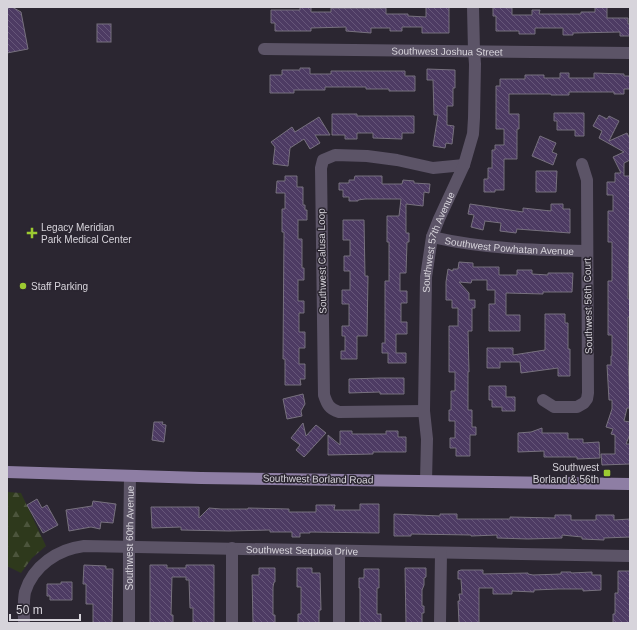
<svg xmlns="http://www.w3.org/2000/svg" width="637" height="630" font-family="Arial,sans-serif">
  <style>
    .forest { fill: url(#forest-firs) }
    .building { fill: url(#building-back-hatch); stroke: #77717e }
    .lines { fill: none; stroke-linecap: round; stroke-linejoin: round }
    .minor { stroke: #5c5467; stroke-width: 12 }
    .major { stroke: #8e7ea4; stroke-width: 12 }
    .poi-dot { fill: #9cca31; stroke: #2b2631; stroke-width: 1.5 }
    .labels { text-anchor: middle; dominant-baseline: central; stroke-width: 3; stroke-linejoin: round; paint-order: stroke }
    .street-label { font-size: 10px; fill: #d7d4db; stroke: #2b2631 }
    .poi-label { font-size: 10px; fill: #d7d4db; stroke: #2b2631; text-anchor: start }
  </style>
  <defs>
    <pattern id="forest-firs" width="22" height="20" patternUnits="userSpaceOnUse"><rect width="22" height="20" fill="#2e391c"/><path d="M5 1l3.5 6h-7zM16 11l3.5 6h-7z" fill="#4c553c"/></pattern>
    <pattern id="building-back-hatch" width="6" height="6" patternUnits="userSpaceOnUse"><rect width="6" height="6" fill="#4d3b63"/><path d="M-1 5l2 2M0 0l6 6M5-1l2 2" fill="none" stroke="#665679"/></pattern>
  </defs>
  <rect width="100%" height="100%" fill="#2b2631"/>
  <!-- forest -->
  <path class="forest" d="M 7,492 L 21,493 L 46,546 L 32,558 L 21,573 L 7,566 Z"/>
  <!-- building -->
  <g class="building">
    <path d="M 7,7 L 12,7 L 21,12 L 28,49 L 7,53 Z"/>
    <path d="M 300,7 L 311,7 L 311,12 L 331,12 L 331,8 L 386,8 L 386,14 L 408,14 L 408,16 L 426,17 L 426,7 L 449,7 L 449,33 L 422,33 L 422,27 L 402,27 L 402,31 L 390,31 L 390,28 L 371,28 L 371,33 L 346,31 L 346,27 L 311,28 L 311,31 L 275,31 L 275,23 L 271,23 L 271,10 L 300,10 Z"/>
    <path d="M 493,7 L 512,8 L 512,15 L 532,15 L 532,10 L 540,10 L 539,14 L 581,14 L 581,12 L 595,12 L 595,7 L 607,7 L 607,18 L 628,18 L 628,24 L 630,24 L 630,36 L 620,36 L 620,32 L 573,33 L 573,35 L 563,35 L 563,28 L 535,28 L 535,34 L 519,34 L 519,31 L 496,31 L 496,16 L 493,16 Z"/>
    <rect x="97" y="24" width="14" height="18"/>
    <path d="M 300,68 L 310,68 L 310,74 L 331,74 L 331,71 L 405,71 L 405,76 L 415,76 L 415,91 L 389,91 L 389,89 L 366,89 L 366,87 L 325,87 L 325,90 L 294,90 L 294,93 L 270,93 L 270,75 L 282,75 L 282,70 L 300,70 Z"/>
    <path d="M 427,69 L 455,70 L 455,88 L 453,88 L 453,106 L 447,106 L 447,125 L 454,126 L 452,144 L 446,143 L 445,148 L 433,146 L 438,115 L 434,115 L 433,80 L 427,80 Z"/>
    <path d="M 560,73 L 569,73 L 569,78 L 594,78 L 594,73 L 624,74 L 624,76 L 630,76 L 630,89 L 624,89 L 624,94 L 614,94 L 614,92 L 569,92 L 569,95 L 551,95 L 551,94 L 509,94 L 509,114 L 519,114 L 519,129 L 517,129 L 517,159 L 504,159 L 504,190 L 495,190 L 495,192 L 484,192 L 484,179 L 488,179 L 488,168 L 492,168 L 492,150 L 495,150 L 495,145 L 504,145 L 504,129 L 496,129 L 496,86 L 500,86 L 500,79 L 525,79 L 525,75 L 544,75 L 544,78 L 560,78 Z"/>
    <path d="M 554,113 L 584,113 L 584,136 L 575,136 L 575,130 L 557,130 L 557,121 L 554,121 Z"/>
    <path d="M 332,114 L 357,114 L 357,116 L 414,116 L 414,133 L 402,133 L 402,139 L 373,138 L 373,133 L 357,133 L 357,139 L 345,139 L 345,135 L 332,135 Z"/>
    <path d="M 599,115 L 607,119 L 609,116 L 619,121 L 609,141 L 627,133 L 630,139 L 630,160 L 624,163 L 624,176 L 630,176 L 628,299 L 630,299 L 630,317 L 628,317 L 628,357 L 630,408 L 627,408 L 624,421 L 630,422 L 630,434 L 626,444 L 630,444 L 630,464 L 602,465 L 601,454 L 615,454 L 615,435 L 611,434 L 613,429 L 606,427 L 612,409 L 612,400 L 609,400 L 607,365 L 611,365 L 611,356 L 612,356 L 612,335 L 608,335 L 608,281 L 612,281 L 612,242 L 608,242 L 608,211 L 613,211 L 613,195 L 607,195 L 607,182 L 615,182 L 615,173 L 621,173 L 613,157 L 624,152 L 599,138 L 602,131 L 593,126 Z"/>
    <path d="M 319,117 L 330,135 L 315,135 L 320,143 L 310,149 L 304,139 L 290,148 L 288,166 L 273,164 L 275,147 L 271,142 L 292,127 L 295,132 Z"/>
    <path d="M 540,136 L 556,143 L 552,152 L 557,154 L 553,165 L 532,156 Z"/>
    <path d="M 536,171 L 557,171 L 556,192 L 536,192 Z"/>
    <path d="M 285,176 L 297,176 L 297,187 L 303,187 L 303,205 L 305,205 L 305,210 L 307,210 L 307,220 L 298,220 L 298,239 L 302,239 L 302,268 L 304,268 L 304,280 L 298,280 L 298,301 L 304,301 L 304,313 L 299,313 L 299,332 L 305,332 L 305,348 L 299,348 L 299,364 L 305,364 L 305,379 L 300,379 L 301,385 L 285,385 L 285,359 L 283,359 L 284,232 L 282,232 L 282,209 L 285,209 L 285,193 L 276,193 L 277,181 L 285,181 Z"/>
    <path d="M 355,176 L 382,176 L 382,184 L 402,184 L 403,180 L 414,181 L 414,183 L 430,184 L 429,193 L 424,192 L 423,206 L 406,204 L 406,233 L 409,233 L 409,242 L 407,242 L 406,273 L 400,273 L 400,291 L 407,291 L 407,303 L 401,303 L 401,322 L 407,322 L 407,334 L 396,334 L 396,353 L 406,353 L 406,363 L 388,363 L 388,353 L 382,353 L 382,343 L 385,343 L 385,281 L 389,281 L 389,242 L 387,242 L 387,216 L 399,216 L 401,199 L 365,199 L 358,200 L 358,201 L 349,201 L 349,197 L 343,197 L 343,190 L 339,190 L 339,183 L 349,183 L 349,180 L 354,180 Z"/>
    <path d="M 470,204 L 523,212 L 523,208 L 551,211 L 551,204 L 563,204 L 563,209 L 570,209 L 570,233 L 517,229 L 516,233 L 500,231 L 501,223 L 485,221 L 483,230 L 471,227 L 474,215 L 468,214 Z"/>
    <path d="M 343,220 L 364,220 L 365,276 L 368,276 L 367,336 L 357,336 L 357,359 L 341,359 L 341,351 L 345,351 L 345,336 L 342,336 L 342,326 L 349,326 L 349,304 L 342,304 L 342,290 L 350,290 L 350,271 L 344,271 L 344,256 L 350,256 L 350,240 L 343,240 Z"/>
    <path d="M 459,262 L 473,263 L 473,267 L 499,267 L 499,275 L 517,275 L 517,270 L 532,270 L 532,274 L 548,275 L 548,273 L 573,273 L 572,292 L 543,292 L 543,294 L 506,293 L 506,315 L 520,315 L 520,331 L 489,331 L 489,304 L 495,304 L 495,290 L 487,290 L 487,280 L 472,280 L 471,283 L 459,282 L 469,293 L 469,300 L 475,300 L 475,308 L 472,308 L 472,331 L 468,331 L 469,372 L 468,372 L 468,410 L 472,410 L 472,427 L 476,427 L 476,435 L 470,435 L 470,456 L 456,456 L 456,448 L 450,448 L 450,438 L 455,438 L 455,421 L 449,421 L 449,410 L 451,410 L 451,391 L 455,391 L 455,372 L 449,372 L 449,326 L 458,326 L 458,308 L 452,308 L 452,300 L 446,300 L 446,282 L 448,269 L 453,271 L 453,269 L 458,269 Z"/>
    <path d="M 545,314 L 565,314 L 565,323 L 568,323 L 568,349 L 570,349 L 570,376 L 558,376 L 558,368 L 521,373 L 520,362 L 500,362 L 500,368 L 487,368 L 487,348 L 513,348 L 513,355 L 545,350 Z"/>
    <path d="M 380,378 L 404,378 L 404,394 L 380,394 L 380,392 L 349,393 L 349,379 Z"/>
    <path d="M 489,386 L 506,386 L 506,397 L 515,397 L 515,411 L 502,411 L 502,407 L 492,407 L 492,400 L 489,400 Z"/>
    <path d="M 303,394 L 305,404 L 301,411 L 302,416 L 287,419 L 283,399 Z"/>
    <path d="M 154,422 L 163,422 L 162,424 L 166,425 L 164,442 L 152,440 Z"/>
    <path d="M 303,423 L 306,436 L 316,425 L 326,433 L 304,457 L 296,450 L 300,445 L 291,438 Z"/>
    <path d="M 542,428 L 542,433 L 568,433 L 568,439 L 583,439 L 583,443 L 599,442 L 600,458 L 577,459 L 577,457 L 544,457 L 544,451 L 518,452 L 518,433 L 531,432 Z"/>
    <path d="M 340,431 L 352,431 L 352,434 L 386,434 L 386,431 L 398,431 L 398,437 L 406,437 L 406,452 L 373,452 L 373,454 L 328,455 L 328,435 L 340,445 Z"/>
    <path d="M 37,499 L 42,508 L 47,505 L 58,525 L 43,533 L 27,505 Z"/>
    <path d="M 93,501 L 116,504 L 113,523 L 101,522 L 100,529 L 91,527 L 69,531 L 66,510 L 92,506 Z"/>
    <path d="M 360,504 L 379,504 L 379,533 L 310,532 L 310,533 L 300,533 L 300,537 L 292,537 L 292,532 L 270,532 L 270,530 L 229,531 L 181,530 L 181,527 L 152,528 L 151,507 L 199,507 L 199,518 L 209,508 L 221,509 L 248,509 L 248,508 L 289,509 L 289,512 L 316,512 L 316,505 L 335,505 L 334,510 L 360,510 Z"/>
    <path d="M 394,514 L 440,516 L 440,514 L 457,514 L 457,519 L 510,519 L 510,517 L 555,518 L 555,515 L 571,515 L 571,520 L 596,520 L 596,515 L 614,515 L 614,520 L 630,519 L 630,537 L 604,538 L 604,540 L 582,539 L 582,537 L 562,535 L 562,538 L 528,539 L 497,538 L 497,535 L 471,536 L 471,535 L 411,534 L 411,536 L 394,536 Z"/>
    <path d="M 84,565 L 106,566 L 106,569 L 113,569 L 112,623 L 93,623 L 93,604 L 86,604 L 86,584 L 83,584 Z"/>
    <path d="M 150,565 L 167,565 L 167,568 L 186,568 L 186,565 L 214,565 L 214,623 L 193,623 L 193,608 L 190,608 L 189,580 L 186,580 L 186,577 L 172,577 L 171,615 L 173,615 L 173,623 L 150,623 Z"/>
    <path d="M 259,568 L 275,568 L 275,582 L 274,582 L 273,587 L 273,615 L 275,615 L 275,623 L 253,623 L 252,575 L 259,575 Z"/>
    <path d="M 297,568 L 312,568 L 312,573 L 320,573 L 321,610 L 319,610 L 319,623 L 298,623 L 298,614 L 301,614 L 301,587 L 297,587 Z"/>
    <path d="M 405,568 L 426,568 L 426,577 L 424,578 L 424,585 L 422,590 L 422,606 L 424,606 L 424,613 L 422,613 L 422,623 L 406,623 Z"/>
    <path d="M 364,569 L 379,569 L 379,588 L 377,588 L 377,614 L 381,614 L 381,623 L 360,623 L 360,588 L 359,588 L 359,578 L 364,578 Z"/>
    <path d="M 461,570 L 483,570 L 483,574 L 528,573 L 528,574 L 533,575 L 561,574 L 561,572 L 571,572 L 571,573 L 592,572 L 592,575 L 601,575 L 601,590 L 583,591 L 583,589 L 558,589 L 534,590 L 534,592 L 512,591 L 512,594 L 493,594 L 493,588 L 479,588 L 479,623 L 459,623 L 458,601 L 460,601 L 459,594 L 462,594 L 461,579 L 458,579 L 458,571 Z"/>
    <path d="M 618,571 L 630,571 L 630,623 L 613,623 L 613,614 L 615,614 L 615,593 L 618,593 Z"/>
    <path d="M 61,582 L 72,582 L 72,600 L 50,600 L 50,596 L 47,596 L 47,584 L 61,584 Z"/>
  </g>
  <g class="lines">
    <!-- minor -->
    <g class="minor">
      <path id="s1" d="M 264,49 L 630,53"/>
      <path id="s2" d="M 432,237 C 485,249 533,250 587,251"/>
      <path d="M 543,400 L 554,407 L 577,407 L 584,403 L 587,399 L 588,393 L 587,180 L 582,164"/>
      <path d="M 424,411 L 339,412 C 329,409 327,404 324,395 L 321,168 L 323,160 L 335,155 L 367,156 L 397,160 L 433,168 L 464,165"/>
      <path id="s3" d="M 426,481 L 427,439 L 424,411 L 426,277 L 432,237 L 439,219 L 464,165 L 473,134 L 474,118 L 475,64 L 474,51 L 473,7"/>
      <path d="M 339,551 L 339,623"/>
      <path id="s4" d="M 24,623 C 24,613 23,602 25,592 C 33,566 58,549 84,546 L 630,556"/>
      <path id="s5" d="M 129,623 L 129,547 L 130,476"/>
      <path d="M 232,623 L 232,548"/>
      <path d="M 440,623 L 441,553"/>
    </g>
    <!-- major -->
    <path class="major" d="M 7,472 L 201,478 L 630,484"/>
  </g>
  <!-- markers -->
  <g class="poi-dot">
    <path d="M30 227h4v4h4v4h-4v4h-4v-4h-4v-4h4z"/>
    <circle cx="23" cy="286" r="4"/>
    <rect x="603" y="469" width="8" height="8" rx="2"/>
  </g>
  <g class="labels">
    <!-- street labels -->
    <g class="street-label">
      <text stroke="none"><textPath href="#s1" startOffset="183">Southwest Joshua Street</textPath></text>
      <text stroke="none"><textPath href="#s3" startOffset="241">Southwest 57th Avenue</textPath></text>
      <text stroke="none"><textPath href="#s2" startOffset="78">Southwest Powhatan Avenue</textPath></text>
      <text transform="translate(322 261) rotate(-91)">Southwest Calusa Loop</text>
      <text transform="translate(588 306) rotate(-91)">Southwest 56th Court</text>
      <text transform="translate(318 479) rotate(1)">Southwest Borland Road</text>
      <text stroke="none"><textPath href="#s5" startOffset="85">Southwest 60th Avenue</textPath></text>
      <text stroke="none"><textPath href="#s4" startOffset="328">Southwest Sequoia Drive</textPath></text>
    </g>
    <!-- poi labels -->
    <g class="poi-label">
      <text x="41" y="227">Legacy Meridian<tspan x="41" dy="12">Park Medical Center</tspan></text>
      <text x="31" y="286">Staff Parking</text>
      <text x="599" y="467" text-anchor="end">Southwest<tspan x="599" dy="12">Borland &amp; 56th</tspan></text>
    </g>
  </g>
  <!-- border -->
  <rect width="637" height="630" fill="none" stroke="#d7d4db" stroke-width="16"/>
  <!-- scale -->
  <path d="M10 614v6h70v-6" fill="none" stroke="#d7d4db" stroke-width="2"/>
  <text x="16" y="614" font-size="12" fill="#d7d4db" stroke="#2b2631" stroke-width="3" paint-order="stroke">50 m</text>
</svg>
